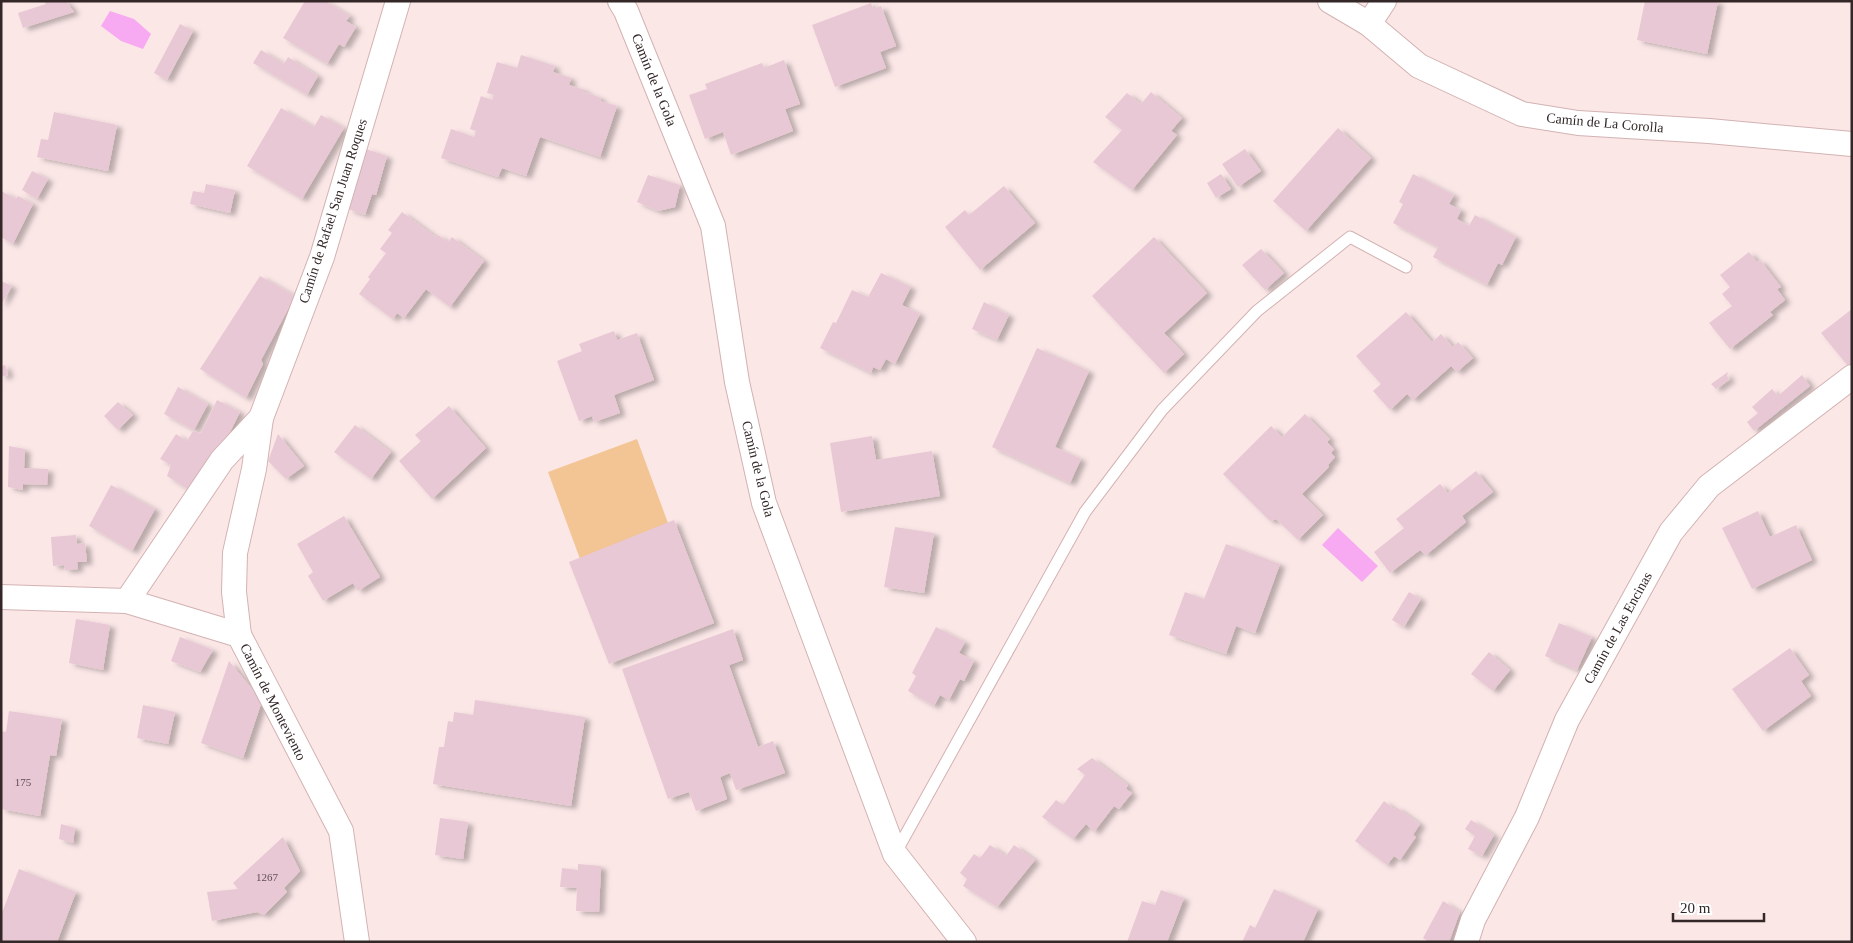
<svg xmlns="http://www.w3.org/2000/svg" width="1853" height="943" font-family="Georgia,serif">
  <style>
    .green { fill: #f3c594 }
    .water { fill: #f7a9f1 }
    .building { fill: #e8c8d4; filter: url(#shadow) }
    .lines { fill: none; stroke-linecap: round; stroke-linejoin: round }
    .lane-casing { stroke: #d3b2b2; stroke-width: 13 }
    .street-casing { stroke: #d3b2b2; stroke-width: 26 }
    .lane { stroke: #fff; stroke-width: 11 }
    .street { stroke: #fff; stroke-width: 24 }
    .labels { text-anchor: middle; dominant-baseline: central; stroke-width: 4.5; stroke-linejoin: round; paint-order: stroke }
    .number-label { font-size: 11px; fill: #604f52 }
    .street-label { font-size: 14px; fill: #332727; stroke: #fff }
  </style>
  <defs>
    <filter id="shadow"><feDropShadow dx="5.5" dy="3" stdDeviation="2.5" flood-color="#0004"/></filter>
  </defs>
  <rect width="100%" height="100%" fill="#fce7e7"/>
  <!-- green -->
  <path class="green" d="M 637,439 L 703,618 L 614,651 L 548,472 Z"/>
  <!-- water -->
  <g class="water">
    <path d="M 110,11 L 134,19 L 151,34 L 143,49 L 121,41 L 101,26 Z"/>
    <path d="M 1338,528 L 1378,566 L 1362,582 L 1322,545 Z"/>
  </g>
  <!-- building -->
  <g class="building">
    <path d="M 43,1 L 66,1 L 74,12 L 23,28 L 18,13 L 46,4 Z"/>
    <path d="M 305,1 L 325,1 L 350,16 L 346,21 L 356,27 L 344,47 L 339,44 L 327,64 L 283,38 Z"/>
    <path d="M 1645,1 L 1718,1 L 1707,54 L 1637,40 Z"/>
    <path d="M 871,3 L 873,9 L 881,6 L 896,46 L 880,52 L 886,68 L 835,87 L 812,25 Z"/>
    <path d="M 180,24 L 193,31 L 167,80 L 154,73 Z"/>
    <path d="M 261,50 L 284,64 L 288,57 L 318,76 L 307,95 L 253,63 Z"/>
    <path d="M 521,55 L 555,66 L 553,72 L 571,78 L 569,85 L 585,90 L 585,92 L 601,98 L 600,101 L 617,106 L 600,157 L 540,137 L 526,176 L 502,168 L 498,177 L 441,158 L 451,129 L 474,137 L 476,131 L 470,129 L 481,96 L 492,100 L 494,95 L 487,93 L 497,62 L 517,68 Z"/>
    <path d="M 784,60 L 800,104 L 785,109 L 793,131 L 731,155 L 723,132 L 705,139 L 689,95 L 707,89 L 705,84 L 762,63 L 764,68 Z"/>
    <path d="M 1151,92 L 1182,118 L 1171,131 L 1177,135 L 1132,190 L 1093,162 L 1122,130 L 1105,117 L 1127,93 L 1141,104 Z"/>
    <path d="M 281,108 L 314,127 L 321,115 L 344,128 L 302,199 L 247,166 Z"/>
    <path d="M 54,112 L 117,125 L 108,171 L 37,157 L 41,139 L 48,140 Z"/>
    <path d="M 1338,128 L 1371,158 L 1306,231 L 1273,201 Z"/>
    <path d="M 366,149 L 387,156 L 376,195 L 372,194 L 365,215 L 348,209 Z"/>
    <path d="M 1245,149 L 1261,171 L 1238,187 L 1222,164 Z"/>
    <path d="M 32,171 L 48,179 L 37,199 L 22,190 Z"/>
    <path d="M 1221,174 L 1231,189 L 1216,198 L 1207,183 Z"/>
    <path d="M 1413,174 L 1454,195 L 1449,204 L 1461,210 L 1457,219 L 1469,226 L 1475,215 L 1516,237 L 1502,265 L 1498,263 L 1487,285 L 1433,257 L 1438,247 L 1393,223 L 1403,204 L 1399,202 Z"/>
    <path d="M 648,175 L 680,185 L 675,207 L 658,211 L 637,202 Z"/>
    <path d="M 206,184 L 235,190 L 230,213 L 190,204 L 193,191 L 204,193 Z"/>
    <path d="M 1004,186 L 1035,223 L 980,270 L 945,227 L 965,210 L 969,215 Z"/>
    <path d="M 1,191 L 16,199 L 18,196 L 33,204 L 13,244 L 1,237 Z"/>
    <path d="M 402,212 L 436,237 L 438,235 L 448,242 L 452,237 L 484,261 L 450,307 L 426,289 L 404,318 L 397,313 L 393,319 L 359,294 L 370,279 L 368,277 L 386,253 L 380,249 L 392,233 L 388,230 Z"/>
    <path d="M 1154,237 L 1207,293 L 1164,333 L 1184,354 L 1164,373 L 1092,296 Z"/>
    <path d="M 1261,249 L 1284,273 L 1265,290 L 1242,265 Z"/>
    <path d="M 1749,252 L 1757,262 L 1760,260 L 1781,287 L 1777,289 L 1785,300 L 1770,312 L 1773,315 L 1730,349 L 1709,323 L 1732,306 L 1722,294 L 1730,287 L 1720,275 Z"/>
    <path d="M 881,273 L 911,287 L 902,305 L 920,314 L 895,364 L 886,359 L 880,370 L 873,367 L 871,373 L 820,348 L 833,322 L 836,323 L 852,290 L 868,297 Z"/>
    <path d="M 260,276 L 295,296 L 261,360 L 263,364 L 246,398 L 200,369 Z"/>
    <path d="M 1,281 L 12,286 L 1,305 Z"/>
    <path d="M 984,302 L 1009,315 L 997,340 L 972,329 Z"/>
    <path d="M 1852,309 L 1852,363 L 1848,366 L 1821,333 Z"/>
    <path d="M 1406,312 L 1432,342 L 1441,334 L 1453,347 L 1458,342 L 1473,358 L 1457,372 L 1451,366 L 1413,400 L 1407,394 L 1390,410 L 1373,391 L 1381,384 L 1356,356 Z"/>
    <path d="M 614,331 L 617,340 L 637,333 L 654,380 L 614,395 L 620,413 L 594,422 L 592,416 L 579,421 L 557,361 L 582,351 L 579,344 Z"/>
    <path d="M 1037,348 L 1089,371 L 1055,447 L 1081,459 L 1070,483 L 992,447 Z"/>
    <path d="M 5,365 L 8,375 L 1,377 L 1,366 Z"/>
    <path d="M 1728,372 L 1727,376 L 1730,379 L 1716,389 L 1711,384 Z"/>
    <path d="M 1802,375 L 1810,386 L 1754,431 L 1747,422 L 1758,413 L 1752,407 L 1772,389 L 1778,396 Z"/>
    <path d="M 178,387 L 208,404 L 194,430 L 164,414 Z"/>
    <path d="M 217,400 L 240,412 L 224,444 L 192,492 L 167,476 L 171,465 L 160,459 L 176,434 L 187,441 L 193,431 L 201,433 Z"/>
    <path d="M 118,402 L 133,415 L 118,430 L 104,416 Z"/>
    <path d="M 449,406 L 486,448 L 432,499 L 399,461 L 421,441 L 415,435 Z"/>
    <path d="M 1305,414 L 1330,439 L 1327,442 L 1334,449 L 1331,453 L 1335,457 L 1328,465 L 1329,467 L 1302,494 L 1323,515 L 1298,540 L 1276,519 L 1270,521 L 1223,474 L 1271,426 L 1282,437 Z"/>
    <path d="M 355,425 L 391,452 L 371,479 L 334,452 Z"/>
    <path d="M 278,434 L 304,466 L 286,479 L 268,461 Z"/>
    <path d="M 872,436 L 876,460 L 932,451 L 940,496 L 841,512 L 830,443 Z"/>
    <path d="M 9,446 L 25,449 L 24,468 L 48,469 L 47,485 L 23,484 L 23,490 L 8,487 Z"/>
    <path d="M 1476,471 L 1493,492 L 1462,516 L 1466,522 L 1426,555 L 1420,550 L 1390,573 L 1374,552 L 1404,528 L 1396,519 L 1440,484 L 1448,493 Z"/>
    <path d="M 111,485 L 155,509 L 132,551 L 89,526 Z"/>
    <path d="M 1758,511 L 1770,537 L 1796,525 L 1812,560 L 1752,589 L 1722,528 Z"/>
    <path d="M 344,516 L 380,577 L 358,591 L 353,583 L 323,601 L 308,576 L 313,572 L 297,544 Z"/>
    <path d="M 674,520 L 714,623 L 609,664 L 569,562 Z"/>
    <path d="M 895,527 L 934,533 L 924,593 L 884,587 Z"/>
    <path d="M 76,535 L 77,544 L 85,543 L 87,562 L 77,562 L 78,569 L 65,570 L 64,565 L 53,566 L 51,537 Z"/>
    <path d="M 1226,544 L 1280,564 L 1255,633 L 1236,626 L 1226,654 L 1169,635 L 1185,592 L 1204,599 Z"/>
    <path d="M 1409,592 L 1421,599 L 1404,627 L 1392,620 Z"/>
    <path d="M 76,619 L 110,625 L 103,670 L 69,663 Z"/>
    <path d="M 1559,623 L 1592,637 L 1577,670 L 1545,656 Z"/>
    <path d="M 936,627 L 965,642 L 959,653 L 974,661 L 964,681 L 960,679 L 949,700 L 940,695 L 934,706 L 908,691 L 916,676 L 912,673 Z"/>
    <path d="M 733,629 L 743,660 L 729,665 L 758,747 L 773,741 L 785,773 L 736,790 L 730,773 L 720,777 L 727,799 L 696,811 L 689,792 L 668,799 L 622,669 Z"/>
    <path d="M 180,637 L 213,650 L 200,672 L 171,661 Z"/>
    <path d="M 1790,648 L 1809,675 L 1801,681 L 1811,696 L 1763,731 L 1732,689 Z"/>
    <path d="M 1489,652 L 1510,670 L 1493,691 L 1471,674 Z"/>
    <path d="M 229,661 L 262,701 L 243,758 L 201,743 Z"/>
    <path d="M 475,700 L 585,717 L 571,806 L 433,784 L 439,747 L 444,747 L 448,721 L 453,722 L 454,712 L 473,715 Z"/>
    <path d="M 143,705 L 175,712 L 168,744 L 137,738 Z"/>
    <path d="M 9,711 L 62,719 L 56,756 L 50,755 L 40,816 L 1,809 L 1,731 L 6,732 Z"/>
    <path d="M 1092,758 L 1128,785 L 1126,789 L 1132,793 L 1119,809 L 1114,806 L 1094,832 L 1086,824 L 1073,839 L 1042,817 L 1056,800 L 1063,805 L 1085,775 L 1077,769 Z"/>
    <path d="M 1384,801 L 1394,809 L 1396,807 L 1420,824 L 1413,835 L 1416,837 L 1400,860 L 1394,856 L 1387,865 L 1355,841 Z"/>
    <path d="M 440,818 L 468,822 L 463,859 L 435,855 Z"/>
    <path d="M 1471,820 L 1494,835 L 1482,856 L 1468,849 L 1475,836 L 1465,829 Z"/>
    <path d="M 61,824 L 75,828 L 73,843 L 59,839 Z"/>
    <path d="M 283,837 L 300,871 L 284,888 L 287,892 L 264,915 L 257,912 L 212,921 L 207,892 L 238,889 L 233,883 Z"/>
    <path d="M 990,845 L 1006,856 L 1014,845 L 1035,860 L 997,907 L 963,886 L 967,879 L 960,873 L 974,854 L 980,858 Z"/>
    <path d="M 578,864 L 601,866 L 599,912 L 576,911 L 577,888 L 560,887 L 562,868 L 578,870 Z"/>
    <path d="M 19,869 L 76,892 L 57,942 L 1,942 L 1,915 Z"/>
    <path d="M 1274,889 L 1318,909 L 1303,942 L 1242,942 L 1250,925 L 1255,928 Z"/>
    <path d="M 1161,890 L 1184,898 L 1167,942 L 1127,942 L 1142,901 L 1155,905 Z"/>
    <path d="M 1443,901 L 1460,912 L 1449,942 L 1429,942 L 1423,938 Z"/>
  </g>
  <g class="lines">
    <!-- lane casing -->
    <g class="lane-casing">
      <path id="lane" d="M 896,852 L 1085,512 L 1162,410 L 1257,311 L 1350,237 L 1406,267"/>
    </g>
    <!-- street casing -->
    <g class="street-casing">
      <g id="street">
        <path d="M 620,1 L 626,11 L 713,226 L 737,382 L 764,503 L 895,854 L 964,942"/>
        <path d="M 1330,1 L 1369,24 L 1419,66 L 1522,114 L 1578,123 L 1709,131 L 1852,144"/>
        <path d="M 1369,24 L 1384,1"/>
        <path d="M 1,597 L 127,601 L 239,635 L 341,831 L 357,942"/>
        <path d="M 127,601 L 222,460 L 261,418"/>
        <path d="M 239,635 L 234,592 L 235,553 L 254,469 L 261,418 L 322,257 L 398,1"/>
        <path d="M 1466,942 L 1473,920 L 1527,817 L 1567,720 L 1671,532 L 1709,486 L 1852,377"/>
      </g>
    </g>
    <!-- lane -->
    <use href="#lane" class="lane"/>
    <!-- street -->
    <use href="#street" class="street"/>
  </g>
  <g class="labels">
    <!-- number labels -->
    <g class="number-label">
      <text x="23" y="782">175</text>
      <text x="267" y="877">1267</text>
    </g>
    <!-- street labels -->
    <g class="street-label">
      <text transform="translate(654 80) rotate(68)">Camín de la Gola</text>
      <text transform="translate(1605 123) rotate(5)">Camín de La Corolla</text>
      <text transform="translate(333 211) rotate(-72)">Camín de Rafael San Juan Roques</text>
      <text transform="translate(758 469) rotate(76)">Camín de la Gola</text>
      <text transform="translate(1618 628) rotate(-61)">Camín de Las Encinas</text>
      <text transform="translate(273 702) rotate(63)">Camín de Monteviento</text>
    </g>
  </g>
  <!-- border -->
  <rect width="1853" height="943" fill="none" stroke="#332727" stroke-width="5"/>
  <!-- scale -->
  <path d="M1673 913v8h91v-8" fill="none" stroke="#332727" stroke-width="2.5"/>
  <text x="1680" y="913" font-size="15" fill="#332727" stroke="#ffffff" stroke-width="4" paint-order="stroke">20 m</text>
</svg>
